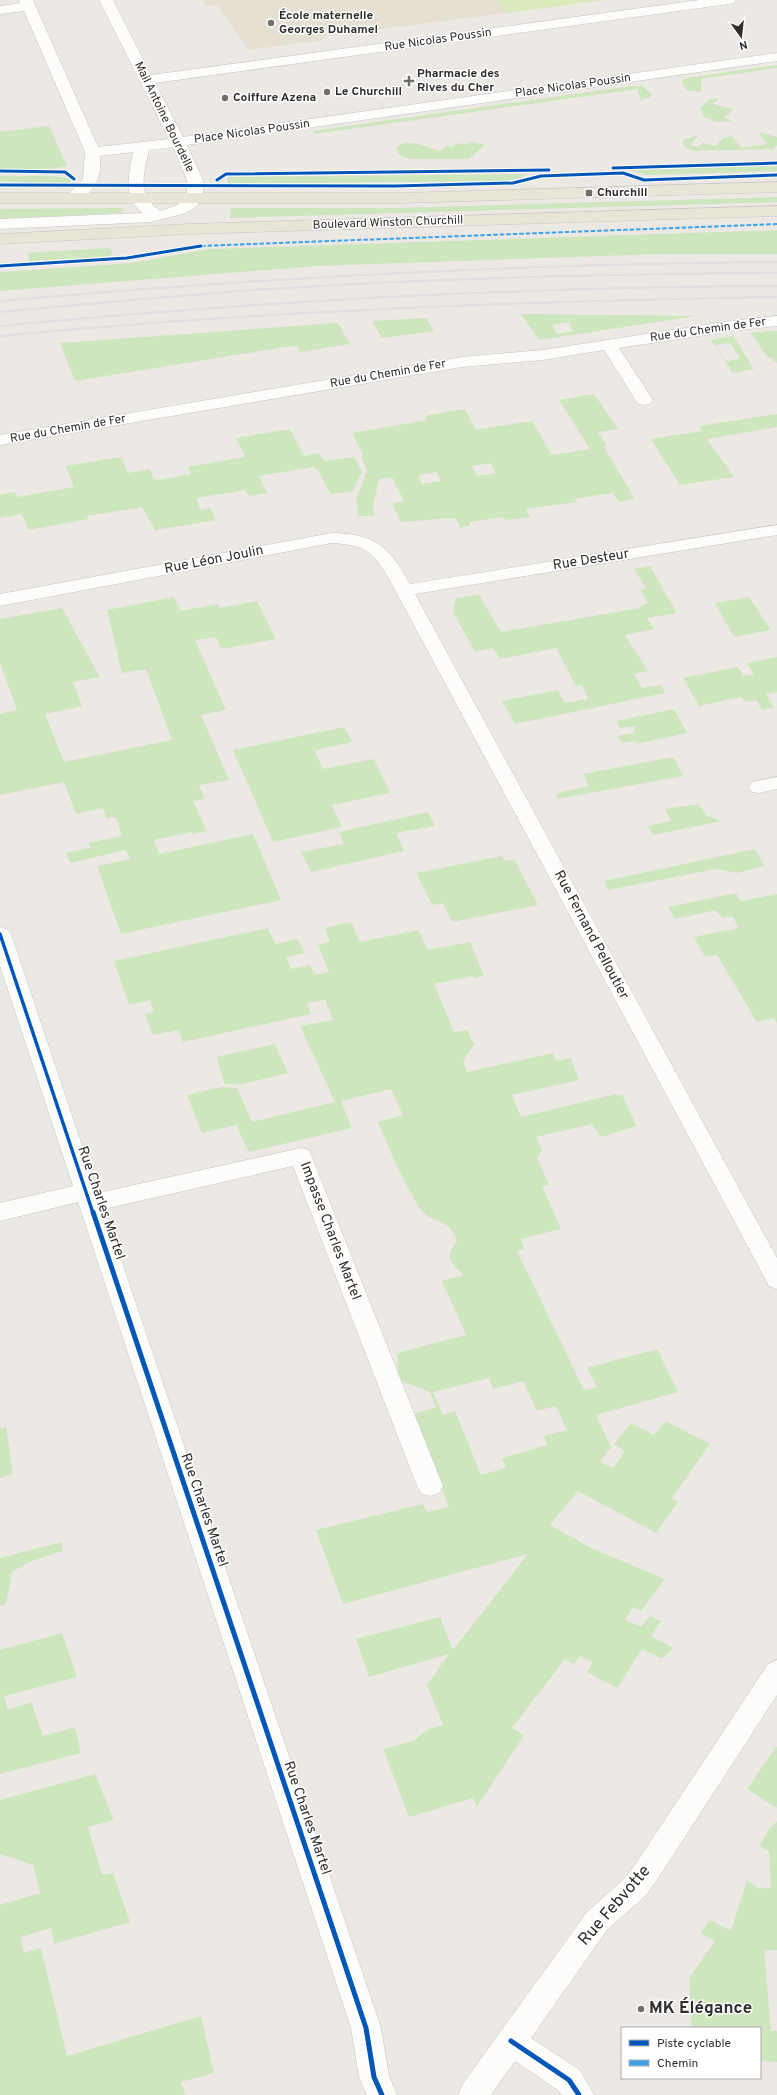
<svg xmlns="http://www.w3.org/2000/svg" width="777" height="2095" font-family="Overpass,sans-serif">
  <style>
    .education { fill: #e6e0d3 }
    .green { fill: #cee6be; fill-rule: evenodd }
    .pitch { fill: #d9eabb }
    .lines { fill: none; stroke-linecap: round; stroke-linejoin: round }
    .minor-casing { stroke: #c5c4c5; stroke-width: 1 }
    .major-casing { stroke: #c6c5c4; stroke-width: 1 }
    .minor { fill: #fcfcfb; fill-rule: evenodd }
    .major { fill: #e8e4d6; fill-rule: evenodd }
    .rail { stroke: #dfdfe1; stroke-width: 2 }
    .quiet { stroke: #3ea3eb; stroke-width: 2; stroke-dasharray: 4.5 2; stroke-linecap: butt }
    .cycleway-far2-casing { stroke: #fff; stroke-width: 5 }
    .cycleway-far1-casing { stroke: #fff; stroke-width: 6 }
    .cycleway-casing { stroke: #fff; stroke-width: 8 }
    .cycleway-far2 { stroke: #0057b8; stroke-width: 3 }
    .cycleway-far1 { stroke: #0057b8; stroke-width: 3.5 }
    .cycleway { stroke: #0057b8; stroke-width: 5 }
    .poi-dot { fill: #706f6e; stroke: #fff; stroke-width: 1.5 }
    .labels { text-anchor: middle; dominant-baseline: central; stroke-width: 3; stroke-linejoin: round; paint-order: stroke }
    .far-poi-label { font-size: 12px; font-weight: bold; fill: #2e2e2e; stroke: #fff; text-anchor: start }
    .far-street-label { font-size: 12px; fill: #2e2e2e; stroke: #fff }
    .street-label { font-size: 14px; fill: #2e2e2e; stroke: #fff }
    .near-street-label { font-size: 17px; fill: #2e2e2e; stroke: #fff }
    .near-poi-label { font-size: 17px; font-weight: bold; fill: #2e2e2e; stroke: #fff; text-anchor: start }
  </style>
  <rect width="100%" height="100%" fill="#ece8e4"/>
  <!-- education -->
  <path class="education" d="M 202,0 L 603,0 L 322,37 L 323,40 L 248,50 L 217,5 L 205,6 Z"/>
  <!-- green -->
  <g class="green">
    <path d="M 777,65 L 777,68 L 701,79 L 701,92 L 687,90 L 682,82 L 684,79 L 693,77 Z"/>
    <path d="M 631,86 L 642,86 L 652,94 L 649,98 L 640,100 L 638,89 L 314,134 L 313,131 Z"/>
    <path d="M 719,98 L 712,104 L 734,109 L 724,118 L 732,121 L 716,122 L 704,117 L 700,108 L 709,100 Z"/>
    <path d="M 49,126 L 67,166 L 50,169 L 0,169 L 0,132 Z"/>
    <path d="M 758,132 L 777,137 L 777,145 L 773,149 L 694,151 C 688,149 682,148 683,140 L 699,135 L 690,145 L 699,147 L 703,143 L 716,146 L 723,138 L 732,136 L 741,148 L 767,144 Z"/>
    <path d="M 471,141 L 485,145 L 469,159 L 411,159 L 401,156 L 396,150 C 402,135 429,148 440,151 L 447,146 L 452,147 L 458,143 L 466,145 Z"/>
    <path d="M 777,166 L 777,171 L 647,175 L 629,170 Z"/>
    <path d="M 528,174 L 517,179 L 504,181 L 227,184 L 228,177 Z"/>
    <path d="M 0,176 L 54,176 L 69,179 L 71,184 L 0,182 Z"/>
    <path d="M 777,197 L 777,202 L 230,218 L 231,208 L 398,208 Z"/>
    <path d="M 119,208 L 124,209 L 122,212 L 117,213 L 0,219 L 0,209 Z"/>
    <path d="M 777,230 L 777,254 L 660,254 L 317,266 L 0,291 L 0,272 L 132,263 L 209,249 Z"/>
    <path d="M 108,248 L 112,250 L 111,256 L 29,261 L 28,253 Z"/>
    <path d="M 521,314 L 696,316 L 539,340 ZM 569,322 L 573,331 L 557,334 L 552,325 Z"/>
    <path d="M 426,318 L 434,331 L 382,338 L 372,321 Z"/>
    <path d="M 338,323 L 350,344 L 300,352 L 297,346 L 285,347 L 75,381 L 60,343 Z"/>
    <path d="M 769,331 L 777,331 L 777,363 L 765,354 L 751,333 Z"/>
    <path d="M 733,336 L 754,369 L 733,373 L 711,340 ZM 730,343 L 740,358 L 740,359 L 726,361 L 715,345 Z"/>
    <path d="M 594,394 L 618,429 L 598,432 L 607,446 L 604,447 L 635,499 L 619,502 L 612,493 L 575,499 L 577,502 L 526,509 L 530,517 L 505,520 L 503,517 L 470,522 L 471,525 L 460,528 L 456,519 L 450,518 L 401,522 L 392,504 L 404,501 L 392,477 L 379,479 L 373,506 L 375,516 L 358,516 L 356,499 L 367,471 L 361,456 L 363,455 L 352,433 L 427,420 L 425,416 L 465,409 L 476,430 L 532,421 L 552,455 L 590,449 L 559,400 ZM 491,463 L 495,473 L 477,476 L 472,466 ZM 437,472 L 441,481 L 422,484 L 418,475 Z"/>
    <path d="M 777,414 L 777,427 L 707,439 L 734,477 L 680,485 L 651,439 L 702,431 L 699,426 Z"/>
    <path d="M 290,429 L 304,456 L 319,453 L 325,461 L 354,457 L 362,472 L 353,491 L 330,494 L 319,472 L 314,467 L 259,476 L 267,493 L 249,496 L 245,490 L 197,498 L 200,510 L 210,508 L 216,520 L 155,530 L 142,507 L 87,516 L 88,519 L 28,530 L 22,514 L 0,518 L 0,495 L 15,492 L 17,497 L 74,487 L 66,466 L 121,457 L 128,473 L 150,469 L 154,479 L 159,480 L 191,474 L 187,467 L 245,457 L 236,438 Z"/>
    <path d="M 650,566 L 677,613 L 647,618 L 654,629 L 625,635 L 648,671 L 634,674 L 642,688 L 661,685 L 665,693 L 515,724 L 502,701 L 558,690 L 565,703 L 588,699 L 582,685 L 576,686 L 556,648 L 500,659 L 493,648 L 475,652 L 453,612 L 456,598 L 479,595 L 501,632 L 640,608 L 640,606 L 648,603 L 640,590 L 646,588 L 634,569 Z"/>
    <path d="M 174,597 L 181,611 L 218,604 L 220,608 L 257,601 L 276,639 L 222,649 L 216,637 L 195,640 L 226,710 L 201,715 L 229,780 L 199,785 L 205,799 L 193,801 L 207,831 L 192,834 L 192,832 L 154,840 L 159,854 L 253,834 L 281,900 L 121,934 L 97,866 L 131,859 L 125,850 L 70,863 L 66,853 L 90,848 L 89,843 L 122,836 L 116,817 L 106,818 L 103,808 L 76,814 L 64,782 L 0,795 L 0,714 L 17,710 L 0,663 L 0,619 L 62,608 L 100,677 L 73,682 L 82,706 L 45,714 L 64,762 L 172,740 L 146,669 L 122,673 L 107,610 Z"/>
    <path d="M 749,597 L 771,630 L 734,637 L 715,603 Z"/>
    <path d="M 777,657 L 777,692 L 766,694 L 774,708 L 762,710 L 756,700 L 745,702 L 741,697 L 699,706 L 683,678 L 738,667 L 743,676 L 754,675 L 747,663 Z"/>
    <path d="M 674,709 L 687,733 L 637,744 L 634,741 L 623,743 L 617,736 L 634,733 L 635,726 L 620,728 L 616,721 Z"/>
    <path d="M 344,727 L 353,742 L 314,750 L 323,769 L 374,759 L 390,793 L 332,805 L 342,827 L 273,842 L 233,750 Z"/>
    <path d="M 673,757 L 683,776 L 557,799 L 557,793 L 589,786 L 583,774 Z"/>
    <path d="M 699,804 L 707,816 L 722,821 L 653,835 L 648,826 L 671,821 L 665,809 Z"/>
    <path d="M 428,812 L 435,826 L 396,833 L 404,851 L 311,872 L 301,852 L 344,844 L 339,832 Z"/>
    <path d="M 755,849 L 764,866 L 737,873 L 716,869 L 608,890 L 604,881 Z"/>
    <path d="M 502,856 L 505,861 L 515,860 L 538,905 L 452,922 L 443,903 L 433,905 L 430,901 L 416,873 Z"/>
    <path d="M 736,893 L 741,901 L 777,894 L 777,1024 L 774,1018 L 757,1022 L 717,955 L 705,957 L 694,937 L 739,928 L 732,916 L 722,918 L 716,910 L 675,919 L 668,907 Z"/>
    <path d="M 351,922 L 360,942 L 418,930 L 428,950 L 470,942 L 484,976 L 474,978 L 473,976 L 434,984 L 454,1032 L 467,1030 L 474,1045 L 463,1061 L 467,1072 L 553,1053 L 556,1061 L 571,1058 L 579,1080 L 512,1095 L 521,1117 L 616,1094 L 617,1096 L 622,1095 L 637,1126 L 601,1137 L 592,1124 L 536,1137 L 542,1151 L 537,1158 L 549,1185 L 542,1186 L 561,1229 L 521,1239 L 524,1249 L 517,1251 L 584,1390 L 597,1387 L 587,1368 L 657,1349 L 678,1392 L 596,1415 L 611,1447 L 600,1462 L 613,1468 L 625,1451 L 614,1444 L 631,1423 L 654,1435 L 666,1421 L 710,1444 L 672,1498 L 678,1502 L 656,1533 L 578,1491 L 550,1525 L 591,1548 L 665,1579 L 641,1611 L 633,1607 L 625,1620 L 641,1627 L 650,1616 L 661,1621 L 651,1636 L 673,1648 L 662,1659 L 642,1649 L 617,1688 L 587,1672 L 593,1662 L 580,1656 L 574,1664 L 565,1659 L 512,1728 L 524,1735 L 477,1807 L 473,1798 L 409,1817 L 383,1749 L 413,1741 L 428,1729 L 443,1725 L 427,1685 L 449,1654 L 369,1677 L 356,1639 L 440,1617 L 453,1650 L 528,1554 L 343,1604 L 316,1530 L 423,1504 L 427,1512 L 449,1507 L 412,1415 L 436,1407 L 430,1392 L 398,1380 L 397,1353 L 466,1335 L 442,1281 L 464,1275 L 455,1267 L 449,1258 L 451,1250 L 457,1241 C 450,1218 436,1225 421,1210 C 417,1206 415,1200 412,1195 C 398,1171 388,1146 378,1122 L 403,1115 L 391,1089 L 341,1101 L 352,1128 L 249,1152 L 236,1125 L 202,1133 L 187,1095 L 222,1087 L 237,1088 L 252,1122 L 335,1102 L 300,1026 L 333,1020 L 325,1000 L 307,1003 L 311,1014 L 183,1042 L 178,1030 L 153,1035 L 145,1014 L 154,1012 L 150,1000 L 129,1005 L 114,961 L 268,928 L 275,944 L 298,939 L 305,953 L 286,957 L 291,969 L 310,965 L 315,975 L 329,972 L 318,945 L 330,942 L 325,928 ZM 489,1378 L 493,1389 L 523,1381 L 537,1411 L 556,1406 L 567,1430 L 544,1436 L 547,1445 L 502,1458 L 506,1468 L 481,1475 L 455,1411 L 443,1415 L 433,1392 Z"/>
    <path d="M 275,1044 L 288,1073 L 242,1084 L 225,1084 L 216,1057 Z"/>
    <path d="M 6,1427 L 13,1474 L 0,1478 L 0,1428 Z"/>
    <path d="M 62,1542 L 62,1551 L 29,1562 L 12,1572 L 6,1604 L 0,1606 L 0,1558 Z"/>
    <path d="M 62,1633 L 77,1677 L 4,1696 L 8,1710 L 31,1702 L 43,1736 L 75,1727 L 81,1753 L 0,1774 L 0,1650 Z"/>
    <path d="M 776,1747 L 777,1747 L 777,1808 L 747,1789 Z"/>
    <path d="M 95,1774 L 114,1820 L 88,1827 L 102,1875 L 113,1873 L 130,1922 L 54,1944 L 51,1928 L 21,1937 L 24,1953 L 41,1948 L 67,2056 L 201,2016 L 214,2073 L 181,2082 L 185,2095 L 0,2095 L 0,1905 L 40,1893 L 33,1865 L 0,1854 L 0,1800 Z"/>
    <path d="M 777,1821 L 777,1950 L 764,1950 L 771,2031 L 777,2031 L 777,2062 L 760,2061 L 760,2028 L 692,2028 L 689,1978 L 715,1941 L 701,1933 L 710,1920 L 731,1931 L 747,1880 L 759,1889 L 771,1887 L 769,1851 L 759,1846 L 769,1829 Z"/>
  </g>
  <!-- pitch -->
  <path class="pitch" d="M 498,0 L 603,0 L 507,13 Z"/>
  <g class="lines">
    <!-- minor casing -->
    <g class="minor-casing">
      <g id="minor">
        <path d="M 19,0 L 33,0 L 98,147 L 169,139 L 99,0 L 113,0 L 151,75 L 699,0 L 736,0 L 734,3 L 729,4 L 155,83 L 183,137 L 777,53 L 777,61 L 187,145 L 203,180 L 203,199 L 196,207 L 186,213 L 151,222 L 0,229 L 0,219 L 143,213 C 122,198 129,173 133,152 L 100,156 C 100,163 101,171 98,178 C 94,190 81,205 68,201 L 65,198 L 83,179 L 85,152 L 24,11 L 0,14 L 0,6 L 20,3 ZM 173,147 L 187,180 L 187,198 L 175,206 L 160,211 C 136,194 144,175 149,150 Z"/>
        <path d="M 777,316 L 777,326 L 730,331 L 619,348 L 653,400 L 650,404 L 644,405 L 638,404 L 604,350 L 543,360 L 462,367 L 0,445 L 0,435 L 462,357 L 543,350 L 730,321 Z"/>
        <path d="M 777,525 L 777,535 L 415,594 L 777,1258 L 777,1289 L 769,1286 L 395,590 C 377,557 372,545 332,543 L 0,606 L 0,594 L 332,533 C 376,534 389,546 410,584 Z"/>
        <path d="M 777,777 L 777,789 L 759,793 L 752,792 L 749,787 L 752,782 Z"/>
        <path d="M 0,927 L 7,929 L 11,934 L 98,1193 L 301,1148 L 309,1150 L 443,1486 L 439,1493 L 430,1496 L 421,1493 L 417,1486 L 293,1166 L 104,1209 L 381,2028 L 389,2076 L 397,2095 L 367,2095 L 359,2077 L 351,2028 L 78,1202 L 0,1221 L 0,1203 L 73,1186 L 0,966 Z"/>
        <path d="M 777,1660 L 777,1695 L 655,1883 L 645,1896 L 607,1930 L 531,2038 L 580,2070 L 594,2095 L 562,2095 L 558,2090 L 515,2061 L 491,2095 L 458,2095 L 462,2085 L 587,1912 L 625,1878 L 635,1865 L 768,1664 Z"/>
      </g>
    </g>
    <!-- major casing -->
    <g class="major-casing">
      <g id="major">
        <path d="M 777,182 L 777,192 L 402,203 L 0,203 L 0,193 L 402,193 Z"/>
        <path d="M 777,206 L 777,216 L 189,234 L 0,244 L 0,234 L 189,224 Z"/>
      </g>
    </g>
    <!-- minor -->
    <use href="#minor" class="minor"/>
    <!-- major -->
    <use href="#major" class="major"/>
    <!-- rail -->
    <g class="rail">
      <path d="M 0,301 C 259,278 517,264 777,262"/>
      <path d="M 0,312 C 90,304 179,295 269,289 C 438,278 608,274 777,273"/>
      <path d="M 0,326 C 259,301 517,287 777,286"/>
      <path d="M 0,336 C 259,311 517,301 777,297"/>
    </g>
    <!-- quiet -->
    <path class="quiet" d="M 201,246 L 777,224"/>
    <!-- cycleway-far2 casing -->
    <g class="cycleway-far2-casing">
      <g id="cycleway-far2">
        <path d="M 613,168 L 777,163"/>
        <path d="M 0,171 L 65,172 L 74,179"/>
        <path d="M 217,180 L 226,174 L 549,170"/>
        <path d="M 0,185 L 396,186 L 513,183 L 541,176 L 623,173 L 644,180 L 777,175"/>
        <path d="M 0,266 L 127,258 L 201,246"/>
      </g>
    </g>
    <!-- cycleway-far1 casing -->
    <g class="cycleway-far1-casing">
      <path id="cycleway-far1" d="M 0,934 L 93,1213"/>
    </g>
    <!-- cycleway casing -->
    <g class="cycleway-casing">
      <g id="cycleway">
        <path d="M 93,1212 L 366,2028 L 374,2077 L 382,2095"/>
        <path d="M 511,2041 L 569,2080 L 579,2095"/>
      </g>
    </g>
    <!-- cycleway-far2 -->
    <use href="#cycleway-far2" class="cycleway-far2"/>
    <!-- cycleway-far1 -->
    <use href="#cycleway-far1" class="cycleway-far1"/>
    <!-- cycleway -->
    <use href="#cycleway" class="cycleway"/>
  </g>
  <!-- markers -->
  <g class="poi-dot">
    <circle cx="271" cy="23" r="4"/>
    <path d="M407 75h4v4h4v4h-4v4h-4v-4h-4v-4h4z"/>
    <circle cx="327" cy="92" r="4"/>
    <circle cx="225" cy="98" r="4"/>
    <rect x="585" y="189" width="8" height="8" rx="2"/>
    <circle cx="641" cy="2009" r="4"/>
  </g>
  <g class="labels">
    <!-- far-poi labels -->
    <g class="far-poi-label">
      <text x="279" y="16">École maternelle<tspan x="279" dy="14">Georges Duhamel</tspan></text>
      <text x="417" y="74">Pharmacie des<tspan x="417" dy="14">Rives du Cher</tspan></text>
      <text x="335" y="92">Le Churchill</text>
      <text x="233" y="98">Coiffure Azena</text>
      <text x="597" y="193">Churchill</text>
    </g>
    <!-- far-street labels -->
    <g class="far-street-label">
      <text transform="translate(438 40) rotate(-8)">Rue Nicolas Poussin</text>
      <text transform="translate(573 86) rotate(-8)">Place Nicolas Poussin</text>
      <text transform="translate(164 117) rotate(64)">Mail Antoine Bourdelle</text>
      <text transform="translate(252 132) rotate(-8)">Place Nicolas Poussin</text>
      <text transform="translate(388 223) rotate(-2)">Boulevard Winston Churchill</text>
      <text transform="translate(708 330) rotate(-8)">Rue du Chemin de Fer</text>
      <text transform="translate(388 374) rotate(-10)">Rue du Chemin de Fer</text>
      <text transform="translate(68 429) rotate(-10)">Rue du Chemin de Fer</text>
    </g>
    <!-- street labels -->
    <g class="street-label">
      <text transform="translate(214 560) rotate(-11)">Rue Léon Joulin</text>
      <text transform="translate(591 560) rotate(-9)">Rue Desteur</text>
      <text transform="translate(591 935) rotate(62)">Rue Fernand Pelloutier</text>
      <text transform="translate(101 1203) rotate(71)">Rue Charles Martel</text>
      <text transform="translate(330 1231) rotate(69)">Impasse Charles Martel</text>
      <text transform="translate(204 1510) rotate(71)">Rue Charles Martel</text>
      <text transform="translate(307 1818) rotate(71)">Rue Charles Martel</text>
    </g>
    <!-- near-street labels -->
    <g class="near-street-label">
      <text transform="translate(615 1906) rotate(-49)">Rue Febvotte</text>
    </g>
    <!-- near-poi labels -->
    <g class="near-poi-label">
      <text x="649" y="2009">MK Élégance</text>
    </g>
  </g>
  <!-- legend -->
  <rect x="621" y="2027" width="140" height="52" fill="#ffffff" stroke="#ababab"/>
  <rect x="629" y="2040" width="20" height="6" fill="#0057b8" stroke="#ababab"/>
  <text x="657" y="2047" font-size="12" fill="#2e2e2e">Piste cyclable</text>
  <rect x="629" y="2060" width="20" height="6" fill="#3ea3eb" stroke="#ababab"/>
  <text x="657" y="2067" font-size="12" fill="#2e2e2e">Chemin</text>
  <!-- north arrow -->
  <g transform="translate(741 36) rotate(165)" stroke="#ffffff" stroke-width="3" paint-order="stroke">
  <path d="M0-3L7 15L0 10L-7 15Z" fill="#2e2e2e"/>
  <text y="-6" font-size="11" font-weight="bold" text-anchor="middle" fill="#2e2e2e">N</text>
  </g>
</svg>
